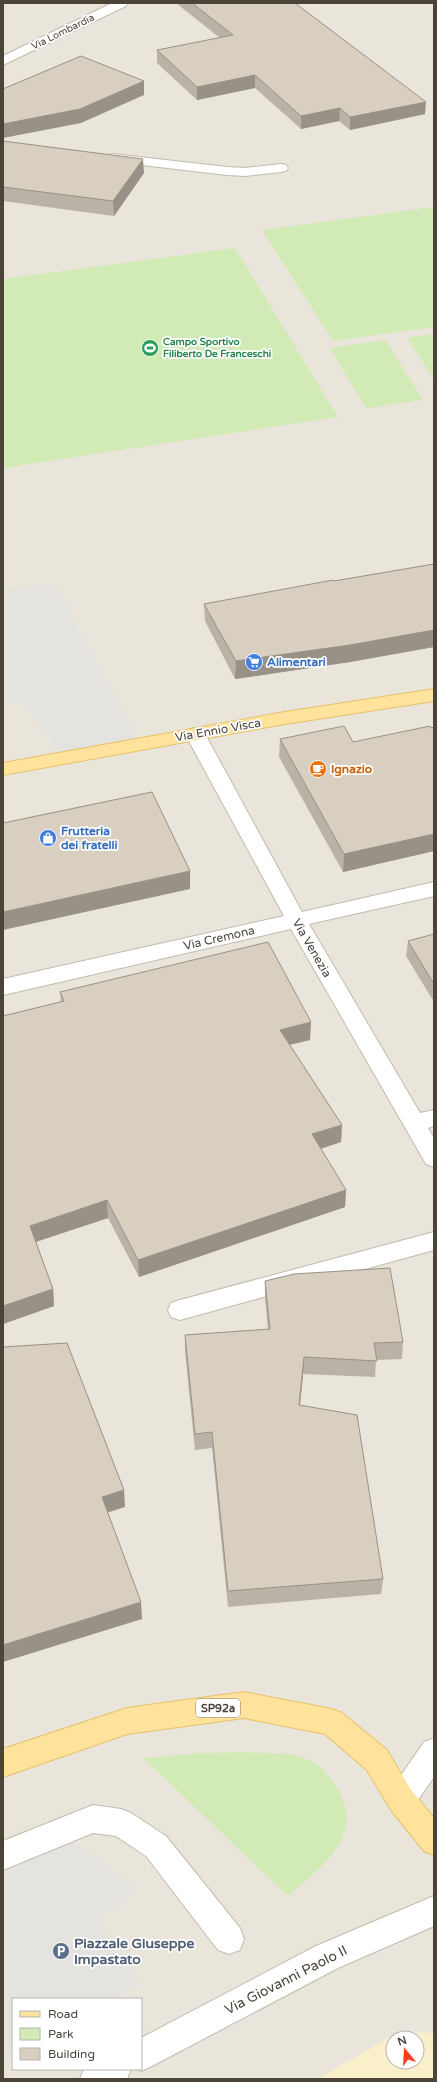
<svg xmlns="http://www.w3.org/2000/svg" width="437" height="2082" font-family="'Varela Round',sans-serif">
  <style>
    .residential { fill: #eae5da; fill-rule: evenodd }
    .green { fill: #d2eab5 }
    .sand { fill: #f9efc9; fill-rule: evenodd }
    .parking { fill: #e5e3e0 }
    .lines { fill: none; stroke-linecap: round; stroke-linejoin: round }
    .service-casing { stroke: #c2bbae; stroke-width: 2 }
    .pedestrian-casing { stroke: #c2bbae; stroke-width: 2 }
    .minor-casing { stroke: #c2bbae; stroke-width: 2 }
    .primary-casing { stroke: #e6c16a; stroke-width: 2 }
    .service { fill: #fff; fill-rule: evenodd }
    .pedestrian { fill: #fff; fill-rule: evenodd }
    .minor { fill: #fff; fill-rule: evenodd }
    .primary { fill: #ffe39c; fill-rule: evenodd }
    .wall { fill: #bab2a6 }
    .shaded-wall { fill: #979187 }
    .building { fill: #d8cfc1; stroke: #979187 }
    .labels { text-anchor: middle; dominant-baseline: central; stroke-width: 3.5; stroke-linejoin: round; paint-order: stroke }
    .far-street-label { font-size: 10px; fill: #4b4439; stroke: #fff }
    .far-leisure-label { font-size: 10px; font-weight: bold; fill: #27864d; stroke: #fff; text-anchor: start }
    .shield { fill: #fff; stroke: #817c74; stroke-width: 1 }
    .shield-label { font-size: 11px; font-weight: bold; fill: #4b4439 }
    .shop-label { font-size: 12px; font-weight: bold; fill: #366cbe; stroke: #fff; text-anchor: start }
    .street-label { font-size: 12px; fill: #4b4439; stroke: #fff }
    .food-label { font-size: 12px; font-weight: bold; fill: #c56008; stroke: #fff; text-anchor: start }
    .near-service-label { font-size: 14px; font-weight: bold; fill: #4e5e75; stroke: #fff; text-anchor: start }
    .near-street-label { font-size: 14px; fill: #4b4439; stroke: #fff }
  </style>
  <rect width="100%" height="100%" fill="#f6f3ec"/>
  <!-- residential -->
  <path class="residential" d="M 3,3 L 434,3 L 434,2033 L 399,2032 L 318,2079 L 3,2079 ZM 13,1999 L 141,1999 L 141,2069 L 13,2069 Z"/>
  <!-- green -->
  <g class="green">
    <path d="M 434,207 L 434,327 L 333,341 L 262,230 Z"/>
    <path d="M 235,248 L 338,417 L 3,468 L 3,279 Z"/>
    <path d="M 434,334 L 434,379 L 407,338 Z"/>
    <path d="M 385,340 L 423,400 L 366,408 L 330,348 Z"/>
    <path d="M 243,1752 C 259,1753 283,1752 298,1756 C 320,1763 322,1767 335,1785 C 369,1833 322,1867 288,1896 L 143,1758 L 204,1753 Z"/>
  </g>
  <!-- sand -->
  <path class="sand" d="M 399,2032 L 434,2033 L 434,2079 L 318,2079 ZM 393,2038 L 417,2038 L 417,2062 L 393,2062 Z"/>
  <!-- parking -->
  <g class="parking">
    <path d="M 55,583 L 138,740 L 61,757 L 25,705 L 3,704 L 3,591 Z"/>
    <path d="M 71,1838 L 138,1890 L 96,1919 L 141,1984 L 113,1999 L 13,1999 L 13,2051 L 3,2056 L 3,1872 Z"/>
  </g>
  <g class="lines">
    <!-- service casing -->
    <g class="service-casing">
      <path id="service" d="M 434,1232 L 434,1250 L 180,1320 L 171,1317 L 168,1310 L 171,1303 L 180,1300 Z"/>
    </g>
    <!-- pedestrian casing -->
    <g class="pedestrian-casing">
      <path id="pedestrian" d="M 93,1805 L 121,1809 L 131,1813 L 166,1836 L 240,1928 L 244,1939 L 240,1950 L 229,1954 L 218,1950 L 146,1856 L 116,1836 L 93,1833 L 3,1870 L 3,1841 Z"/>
    </g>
    <!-- minor casing -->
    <g class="minor-casing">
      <g id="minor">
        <path d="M 112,3 L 128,3 L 126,6 L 3,65 L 3,56 Z"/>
        <path d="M 113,154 L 227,167 L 245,168 L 281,164 L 286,165 L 288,168 L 286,171 L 281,172 L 245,176 L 227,175 L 108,161 L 106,158 L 108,155 Z"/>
        <path d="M 195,728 L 202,730 L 205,734 L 302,912 L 434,882 L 434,896 L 309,924 L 420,1113 L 434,1110 L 434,1126 L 428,1128 L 434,1138 L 434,1167 L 426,1164 L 291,929 L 3,995 L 3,979 L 284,916 L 185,734 L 188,730 Z"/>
        <path d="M 434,1738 L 434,1777 L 411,1810 L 401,1814 L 391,1810 L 386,1800 L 391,1790 L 424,1742 Z"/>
        <path d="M 434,1896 L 434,1926 L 338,1968 L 152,2066 L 141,2071 L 137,2069 L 141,2069 L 141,2038 L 316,1946 Z"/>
        <path d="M 84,2069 L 131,2069 L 127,2079 L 80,2079 Z"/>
      </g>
    </g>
    <!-- primary casing -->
    <g class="primary-casing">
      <g id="primary">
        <path d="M 434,689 L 434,701 L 285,724 L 3,775 L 3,763 L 285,712 Z"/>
        <path d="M 244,1692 L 332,1709 L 342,1713 L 387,1750 L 411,1790 L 434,1818 L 434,1855 L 424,1851 L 391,1810 L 367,1770 L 325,1734 L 244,1718 L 127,1734 L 3,1777 L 3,1749 L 127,1708 Z"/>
      </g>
    </g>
    <!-- service -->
    <use href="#service" class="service"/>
    <!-- pedestrian -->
    <use href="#pedestrian" class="pedestrian"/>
    <!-- minor -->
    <use href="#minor" class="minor"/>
    <!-- primary -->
    <use href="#primary" class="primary"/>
  </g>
  <!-- wall -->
  <g class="wall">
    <path d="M 176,3 L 295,3 L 425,114 L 350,130 L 339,121 L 301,129 L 255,88 L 197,100 L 157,63 L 157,50 L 220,38 Z"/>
    <path d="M 3,141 L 144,173 L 114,216 L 3,201 Z"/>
    <path d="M 434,564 L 434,647 L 350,662 L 235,679 L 205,621 L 204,604 Z"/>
    <path d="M 434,727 L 434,851 L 343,872 L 279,757 L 280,739 L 353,742 Z"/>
    <path d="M 434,934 L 434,1002 L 406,956 L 408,941 Z"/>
    <path d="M 60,992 L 310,1040 L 290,1045 L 342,1125 L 341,1142 L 320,1149 L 346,1190 L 345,1207 L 139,1277 L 108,1218 L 36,1242 L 53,1289 L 54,1306 L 3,1324 L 61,1002 Z"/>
    <path d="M 265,1281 L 403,1342 L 402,1359 L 376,1360 L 375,1377 L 303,1374 L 300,1406 L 383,1579 L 381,1594 L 228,1607 L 212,1448 L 195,1450 L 185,1352 L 185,1335 L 268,1330 L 265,1298 Z"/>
  </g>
  <!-- shaded-wall -->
  <g class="shaded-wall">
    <path d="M 255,75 L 255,88 L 197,100 L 197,87 Z"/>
    <path d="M 144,81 L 144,95 L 81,123 L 3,138 L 3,124 Z"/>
    <path d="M 426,102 L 425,114 L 350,130 L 350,117 Z"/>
    <path d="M 340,108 L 339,121 L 301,129 L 301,116 Z"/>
    <path d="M 143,159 L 144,173 L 114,216 L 113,201 Z"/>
    <path d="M 434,630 L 434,647 L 350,662 L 235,679 L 236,661 Z"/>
    <path d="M 434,824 L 434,851 L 343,872 L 344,854 Z"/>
    <path d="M 190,871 L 190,889 L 3,930 L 3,912 Z"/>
    <path d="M 311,1022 L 310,1040 L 279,1047 L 280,1030 Z"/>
    <path d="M 342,1125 L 341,1142 L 311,1152 L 312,1134 Z"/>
    <path d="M 346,1190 L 345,1207 L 139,1277 L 138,1260 Z"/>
    <path d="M 107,1200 L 108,1218 L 32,1243 L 30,1226 Z"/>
    <path d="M 53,1289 L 54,1306 L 3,1324 L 3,1306 Z"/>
    <path d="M 304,1357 L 303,1374 L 298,1422 L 299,1405 Z"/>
    <path d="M 124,1490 L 125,1507 L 103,1514 L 102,1497 Z"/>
    <path d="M 141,1602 L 142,1619 L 3,1662 L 3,1645 Z"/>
  </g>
  <!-- building -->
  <g class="building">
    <path d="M 192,3 L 295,3 L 426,102 L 350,117 L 340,108 L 301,116 L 255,75 L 197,87 L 157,50 L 233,35 Z"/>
    <path d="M 81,56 L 144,81 L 80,109 L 3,124 L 3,89 Z"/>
    <path d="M 3,141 L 143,159 L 113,201 L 3,187 Z"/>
    <path d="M 434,564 L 434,630 L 350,645 L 236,661 L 204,604 L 333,580 L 334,581 Z"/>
    <path d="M 344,726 L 353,742 L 430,726 L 431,728 L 434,727 L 434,834 L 344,854 L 280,739 Z"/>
    <path d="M 152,792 L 190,871 L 3,912 L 3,823 Z"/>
    <path d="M 434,934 L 434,984 L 408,941 Z"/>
    <path d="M 268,942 L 311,1022 L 280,1030 L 342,1125 L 312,1134 L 346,1190 L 138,1260 L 107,1200 L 30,1226 L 53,1289 L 3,1306 L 3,1016 L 64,1001 L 60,992 Z"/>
    <path d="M 390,1268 L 403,1342 L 374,1343 L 377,1361 L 304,1357 L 299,1405 L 357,1415 L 383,1579 L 228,1591 L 212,1432 L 195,1434 L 185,1335 L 270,1329 L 265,1281 L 294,1274 Z"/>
    <path d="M 67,1343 L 124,1490 L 102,1497 L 141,1602 L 3,1645 L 3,1347 Z"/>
  </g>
  <!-- icons -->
  <defs>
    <g id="stadium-disc" transform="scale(0.9)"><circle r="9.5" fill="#2e9e5b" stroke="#fff"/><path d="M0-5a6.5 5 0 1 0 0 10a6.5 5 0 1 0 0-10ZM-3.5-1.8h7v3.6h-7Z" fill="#fff"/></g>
    <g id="supermarket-disc" transform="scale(0.9)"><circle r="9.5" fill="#3f7fe0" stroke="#fff"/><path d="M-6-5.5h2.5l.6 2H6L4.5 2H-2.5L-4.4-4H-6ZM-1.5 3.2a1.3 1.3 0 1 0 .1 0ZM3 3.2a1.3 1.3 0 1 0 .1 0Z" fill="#fff"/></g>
    <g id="cafe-disc" transform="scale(0.9)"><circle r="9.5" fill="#e8710a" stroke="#fff"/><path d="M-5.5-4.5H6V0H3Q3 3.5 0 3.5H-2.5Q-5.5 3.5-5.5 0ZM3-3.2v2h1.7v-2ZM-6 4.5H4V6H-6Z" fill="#fff"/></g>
    <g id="shop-disc" transform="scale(0.9)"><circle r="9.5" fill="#3f7fe0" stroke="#fff"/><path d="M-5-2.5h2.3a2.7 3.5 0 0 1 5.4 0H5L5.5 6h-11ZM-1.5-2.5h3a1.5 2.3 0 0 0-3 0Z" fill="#fff"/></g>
    <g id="parking-disc" transform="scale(0.9)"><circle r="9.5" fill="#5c6f8a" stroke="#fff"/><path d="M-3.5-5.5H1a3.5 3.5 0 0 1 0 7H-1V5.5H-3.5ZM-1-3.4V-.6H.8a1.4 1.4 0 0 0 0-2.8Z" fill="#fff"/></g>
  </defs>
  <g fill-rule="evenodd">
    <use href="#stadium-disc" x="150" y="348"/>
    <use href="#supermarket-disc" x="254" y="662"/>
    <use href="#cafe-disc" x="318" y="769"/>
    <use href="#shop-disc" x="48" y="838"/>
    <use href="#parking-disc" x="61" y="1951"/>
  </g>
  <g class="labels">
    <!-- far-street labels -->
    <g class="far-street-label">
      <text transform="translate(63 32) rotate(-26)">Via Lombardia</text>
    </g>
    <!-- far-leisure labels -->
    <g class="far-leisure-label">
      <text x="163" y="342">Campo Sportivo<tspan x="163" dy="12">Filiberto De Franceschi</tspan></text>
    </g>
    <!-- shield labels -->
    <rect class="shield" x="196" y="1699" width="44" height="18" rx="3"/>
    <g class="shield-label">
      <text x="218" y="1708">SP92a</text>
    </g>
    <!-- shop labels -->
    <g class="shop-label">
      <text x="267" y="662">Alimentari</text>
      <text x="61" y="831">Frutteria<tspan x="61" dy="14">dei fratelli</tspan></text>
    </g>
    <!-- street labels -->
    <g class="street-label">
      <text transform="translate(218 730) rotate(-10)">Via Ennio Visca</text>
      <text transform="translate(219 938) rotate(-13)">Via Cremona</text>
      <text transform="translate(312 948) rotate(60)">Via Venezia</text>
    </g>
    <!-- food labels -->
    <g class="food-label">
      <text x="331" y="769">Ignazio</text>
    </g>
    <!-- near-service labels -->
    <g class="near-service-label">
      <text x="74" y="1943">Piazzale Giuseppe<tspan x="74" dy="16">Impastato</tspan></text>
    </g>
    <!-- near-street labels -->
    <g class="near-street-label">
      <text transform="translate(286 1980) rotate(-27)">Via Giovanni Paolo II</text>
    </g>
  </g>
  <!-- border -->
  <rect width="437" height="2082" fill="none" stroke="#4b4439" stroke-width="8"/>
  <!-- legend -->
  <rect x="12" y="1998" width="130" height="72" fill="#ffffff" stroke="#b7b4b0"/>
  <rect x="20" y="2011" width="20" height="6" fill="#ffe39c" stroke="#b7b4b0"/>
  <text x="48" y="2018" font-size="12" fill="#4b4439">Road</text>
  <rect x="20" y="2028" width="20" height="12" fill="#d2eab5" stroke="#b7b4b0"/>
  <text x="48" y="2038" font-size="12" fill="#4b4439">Park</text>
  <rect x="20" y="2048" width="20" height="12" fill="#d8cfc1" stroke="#b7b4b0"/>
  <text x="48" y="2058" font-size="12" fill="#4b4439">Building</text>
  <!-- north arrow -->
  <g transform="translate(405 2050) rotate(342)"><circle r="19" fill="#ffffff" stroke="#b7b4b0"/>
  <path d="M0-3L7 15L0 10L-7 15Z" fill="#fc3f1d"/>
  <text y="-6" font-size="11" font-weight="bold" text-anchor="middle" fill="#4b4439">N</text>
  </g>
</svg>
